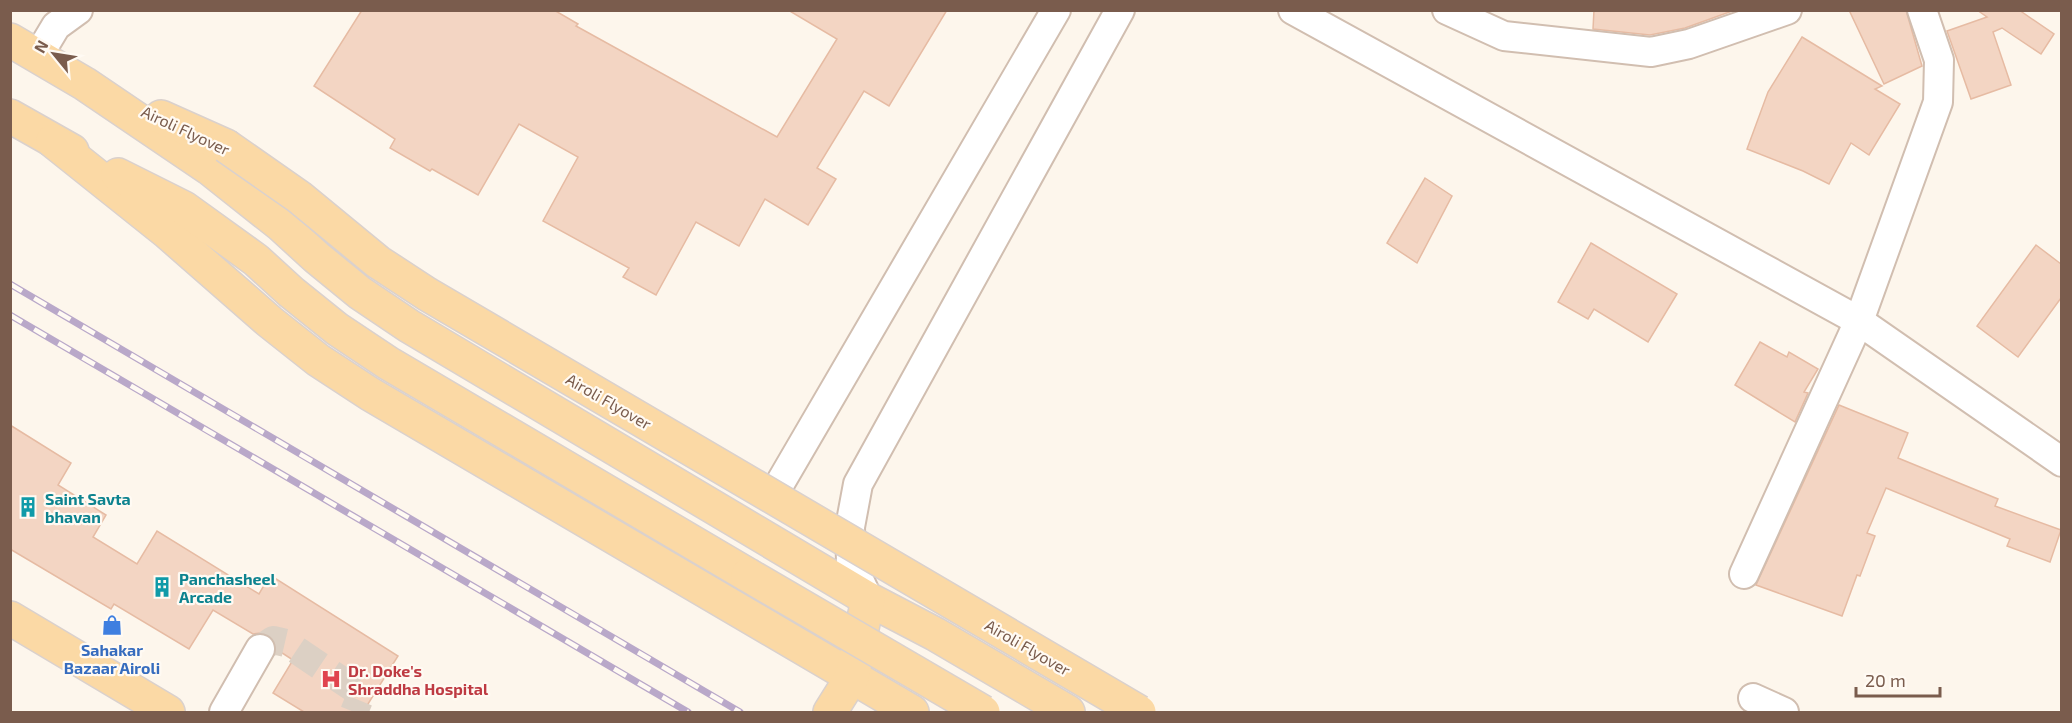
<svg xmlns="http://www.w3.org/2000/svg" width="2072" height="723" font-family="'Exo 2',sans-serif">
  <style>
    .building { fill: #f3d5c3; stroke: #e6bba3; stroke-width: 1.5 }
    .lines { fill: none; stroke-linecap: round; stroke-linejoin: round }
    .minor-tunnel { stroke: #dcd0c4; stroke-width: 28; stroke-dasharray: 28 14; stroke-linecap: butt }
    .minor-casing { stroke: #d1beb0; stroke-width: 32 }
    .major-casing { stroke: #dad1cd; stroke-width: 36 }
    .minor { stroke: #fff; stroke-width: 28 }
    .major { stroke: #fbd9a5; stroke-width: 33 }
    .rail-casing { stroke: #b9a8c9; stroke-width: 7 }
    .rail { stroke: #fffaf3; stroke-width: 4.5; stroke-dasharray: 14; stroke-linecap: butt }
    .major-bridge-casing { stroke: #dad1cd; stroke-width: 36; stroke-linecap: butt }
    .major-bridge { stroke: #fbd9a5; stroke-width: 33 }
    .labels { text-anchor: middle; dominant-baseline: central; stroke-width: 4.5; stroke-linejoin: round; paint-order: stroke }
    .street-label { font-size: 16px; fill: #7a5c4d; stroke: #fffaf3 }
    .culture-label { font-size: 16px; font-weight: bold; fill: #0d838f; stroke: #fffaf3; text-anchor: start }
    .shop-label { font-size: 16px; font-weight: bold; fill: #366cbe; stroke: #fffaf3 }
    .health-label { font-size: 16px; font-weight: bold; fill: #be3a42; stroke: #fffaf3; text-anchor: start }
  </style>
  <rect width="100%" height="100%" fill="#fdf6ec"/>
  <!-- building -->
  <g class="building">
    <path d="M 362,10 L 554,10 L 578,24 L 576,26 L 777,137 L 837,39 L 788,10 L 947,10 L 889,106 L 864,91 L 817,168 L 836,179 L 808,225 L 765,199 L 739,246 L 696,222 L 656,295 L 623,277 L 629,268 L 543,221 L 578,157 L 519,124 L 478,195 L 432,169 L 430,171 L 390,148 L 395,139 L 314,86 Z"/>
    <path d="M 1594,10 L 1735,10 L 1685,28 L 1650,35 L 1593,29 Z"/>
    <path d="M 1849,10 L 1906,10 L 1922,66 L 1884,84 Z"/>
    <path d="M 1977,10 L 2019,10 L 2054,34 L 2041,54 L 2002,28 L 1993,32 L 2011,85 L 1971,99 L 1947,31 L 1987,17 Z"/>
    <path d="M 1802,37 L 1882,86 L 1875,89 L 1900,104 L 1869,155 L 1851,143 L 1829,184 L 1803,171 L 1747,149 L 1768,92 Z"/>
    <path d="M 1425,178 L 1452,196 L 1417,263 L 1387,243 Z"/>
    <path d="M 1591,243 L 1677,294 L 1648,342 L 1594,309 L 1588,319 L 1558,302 Z"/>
    <path d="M 2036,245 L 2061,264 L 2061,298 L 2018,357 L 1977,326 Z"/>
    <path d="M 1760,342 L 1787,357 L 1789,352 L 1818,369 L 1804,392 L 1808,393 L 1795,422 L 1735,385 Z"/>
    <path d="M 1839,405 L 1908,433 L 1898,458 L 1998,499 L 1995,506 L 2061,530 L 2050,562 L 2007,546 L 2010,539 L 1886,488 L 1867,533 L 1875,536 L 1860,576 L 1857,575 L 1842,616 L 1756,585 Z"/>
    <path d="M 10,425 L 71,463 L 58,485 L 106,515 L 93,537 L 137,564 L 157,531 L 259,594 L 270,575 L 398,656 L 363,712 L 304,712 L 273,693 L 293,660 L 276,649 L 274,640 L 268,634 L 261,633 L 253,634 L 213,610 L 189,649 L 114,604 L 111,609 L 10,549 Z"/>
  </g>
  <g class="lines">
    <!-- minor-tunnel -->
    <path class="minor-tunnel" d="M 260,649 L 273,640 L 286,643 L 356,690 L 361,695 L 354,712"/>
    <!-- minor casing -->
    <g class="minor-casing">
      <g id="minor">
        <path d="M 1293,10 L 1859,321 L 2062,462"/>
        <path d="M 1447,10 L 1504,36 L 1651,52 L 1689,44 L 1787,10"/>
        <path d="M 38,56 L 56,26 L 78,10"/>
        <path d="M 772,497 L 1056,10"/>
        <path d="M 1744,574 L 1859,321 L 1938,102 L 1939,60 L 1922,10"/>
        <path d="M 868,599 L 851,562 L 850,527 L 858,484 L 1120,10"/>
        <path d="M 1753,698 L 1784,712"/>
        <path d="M 224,712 L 260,649"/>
      </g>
    </g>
    <!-- major casing -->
    <g class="major-casing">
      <g id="major">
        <path d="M 10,40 L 85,84 L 209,168 L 281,225 L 316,257 L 360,293 L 409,326 L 868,599 L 935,634 L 1068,712"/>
        <path d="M 10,116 L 72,151"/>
        <path d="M 161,117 L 226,146"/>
        <path d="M 53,141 L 167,232 L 270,322 L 318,360 L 370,394 L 912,712"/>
        <path d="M 118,175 L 184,208 L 256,260 L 291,292 L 337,329 L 388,363 L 748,575"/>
        <path d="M 10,618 L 168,712"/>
        <path d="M 830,712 L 852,677 L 868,599"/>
      </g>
    </g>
    <!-- minor -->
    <use href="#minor" class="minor"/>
    <!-- major -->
    <use href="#major" class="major"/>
    <!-- rail casing -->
    <g class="rail-casing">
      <g id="rail">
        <path d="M 10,284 L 740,712"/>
        <path d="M 10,315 L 688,712"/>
      </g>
    </g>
    <!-- rail -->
    <use href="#rail" class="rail"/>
    <!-- major-bridge casing -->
    <g class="major-bridge-casing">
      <g id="major-bridge">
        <path d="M 226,146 L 299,197 L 378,262 L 427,294 L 1139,712"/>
        <path d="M 748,575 L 983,712"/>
      </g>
    </g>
    <!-- major-bridge -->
    <use href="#major-bridge" class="major-bridge"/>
  </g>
  <!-- icons -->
  <defs>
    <g id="building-bare" transform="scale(1.62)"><path d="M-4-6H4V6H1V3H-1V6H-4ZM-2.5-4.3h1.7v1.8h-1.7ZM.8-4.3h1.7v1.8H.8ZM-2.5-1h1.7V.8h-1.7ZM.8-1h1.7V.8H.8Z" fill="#0f9aa8" stroke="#fffaf3" stroke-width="2.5" paint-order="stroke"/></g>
    <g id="shop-bare" transform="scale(1.62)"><path d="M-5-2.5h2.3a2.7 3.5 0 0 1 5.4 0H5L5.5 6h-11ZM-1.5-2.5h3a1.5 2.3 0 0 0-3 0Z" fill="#3f7fe0" stroke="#fffaf3" stroke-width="2.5" paint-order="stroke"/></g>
    <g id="hospital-bare" transform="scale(1.62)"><path d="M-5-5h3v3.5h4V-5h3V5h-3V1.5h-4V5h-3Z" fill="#e0444e" stroke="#fffaf3" stroke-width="2.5" paint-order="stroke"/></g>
  </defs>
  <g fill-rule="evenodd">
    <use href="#building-bare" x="28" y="507"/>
    <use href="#building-bare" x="162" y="587"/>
    <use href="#shop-bare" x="112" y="625"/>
    <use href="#hospital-bare" x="331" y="679"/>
  </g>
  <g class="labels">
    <!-- street labels -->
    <g class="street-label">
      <text transform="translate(186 130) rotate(25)">Airoli Flyover</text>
      <text transform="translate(609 401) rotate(30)">Airoli Flyover</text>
      <text transform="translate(1028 647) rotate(30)">Airoli Flyover</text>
    </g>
    <!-- culture labels -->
    <g class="culture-label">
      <text x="45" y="498">Saint Savta<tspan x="45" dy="18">bhavan</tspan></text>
      <text x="179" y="578">Panchasheel<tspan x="179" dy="18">Arcade</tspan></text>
    </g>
    <!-- shop labels -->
    <g class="shop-label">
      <text x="112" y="649">Sahakar<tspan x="112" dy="18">Bazaar Airoli</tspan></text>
    </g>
    <!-- health labels -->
    <g class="health-label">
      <text x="348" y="670">Dr. Doke's<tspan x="348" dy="18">Shraddha Hospital</tspan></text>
    </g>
  </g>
  <!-- border -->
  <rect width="2072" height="723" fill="none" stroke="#7a5c4d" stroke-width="24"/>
  <!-- north arrow -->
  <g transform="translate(54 54) rotate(300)" stroke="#fffaf3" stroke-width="4.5" paint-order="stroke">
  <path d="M0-4.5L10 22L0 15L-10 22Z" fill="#7a5c4d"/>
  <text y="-9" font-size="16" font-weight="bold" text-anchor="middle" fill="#7a5c4d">N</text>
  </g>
  <!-- scale -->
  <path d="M1856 687v9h84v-9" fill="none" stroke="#7a5c4d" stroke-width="3"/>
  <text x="1865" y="687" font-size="18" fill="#7a5c4d" stroke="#fffaf3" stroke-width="4.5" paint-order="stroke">20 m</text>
</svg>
